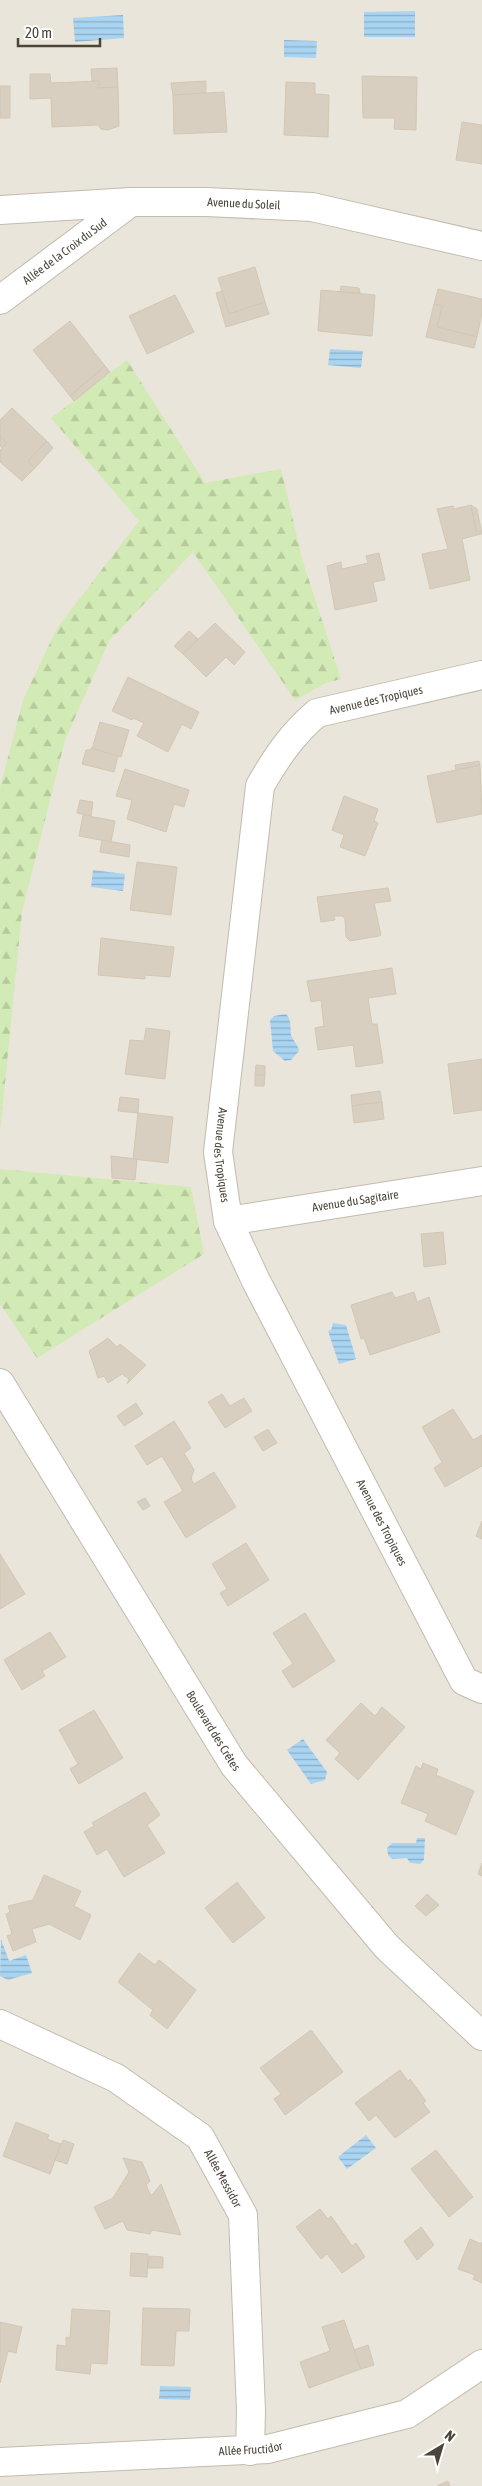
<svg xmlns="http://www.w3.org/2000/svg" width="482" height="2486" font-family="'Asap Condensed',sans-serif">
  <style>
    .residential { fill: #eae5da }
    .forest { fill: url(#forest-firs) }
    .water { fill: url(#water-rules) }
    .building { fill: #d8cfc1; stroke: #d3c7b4 }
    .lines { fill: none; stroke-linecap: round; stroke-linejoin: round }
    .minor-casing { stroke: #c2bbae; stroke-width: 30 }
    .minor { stroke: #fff; stroke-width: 28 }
    .labels { text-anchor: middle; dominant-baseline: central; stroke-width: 4; stroke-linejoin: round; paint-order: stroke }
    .street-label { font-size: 12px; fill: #4b4439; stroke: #fff }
  </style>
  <defs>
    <pattern id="forest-firs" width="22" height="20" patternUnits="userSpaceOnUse" patternTransform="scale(1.25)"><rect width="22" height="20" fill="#d2eab5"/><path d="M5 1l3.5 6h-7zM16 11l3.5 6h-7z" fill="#b6ca9c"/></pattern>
    <pattern id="water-rules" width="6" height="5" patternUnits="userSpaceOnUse" patternTransform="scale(1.25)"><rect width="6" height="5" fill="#a9d4f2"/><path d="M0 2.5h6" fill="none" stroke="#8caec5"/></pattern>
  </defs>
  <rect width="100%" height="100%" fill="#f6f3ec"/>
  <!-- residential -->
  <rect class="residential" x="0" y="0" width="482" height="2486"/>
  <!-- forest -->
  <g class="forest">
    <path d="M 127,360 L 205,483 L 281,469 L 303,562 L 341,679 L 326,683 L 295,700 L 193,552 L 109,641 L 65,740 L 22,912 L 0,1133 L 0,788 L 23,700 L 57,628 L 139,521 L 51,418 Z"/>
    <path d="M 0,1169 L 191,1187 L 204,1254 L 37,1358 L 0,1304 Z"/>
  </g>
  <!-- water -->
  <g class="water">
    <path d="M 415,11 L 415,37 L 364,37 L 364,12 Z"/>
    <path d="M 123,15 L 124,38 L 75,42 L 73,18 Z"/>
    <path d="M 284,40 L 317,41 L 316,58 L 284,57 Z"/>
    <path d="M 330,349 L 363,351 L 361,368 L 328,365 Z"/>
    <path d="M 93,870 L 125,874 L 123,891 L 91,887 Z"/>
    <path d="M 286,1014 C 292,1021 290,1027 291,1035 C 293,1041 298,1044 299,1051 L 291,1060 L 285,1061 L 273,1051 L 270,1020 L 274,1016 Z"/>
    <path d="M 333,1323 L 346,1325 L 356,1359 L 339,1364 L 328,1331 L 331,1330 Z"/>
    <path d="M 303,1739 L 327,1772 L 325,1780 L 311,1784 L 287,1750 Z"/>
    <path d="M 417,1838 L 425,1838 L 424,1860 L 420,1864 L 410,1863 L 407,1858 L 392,1859 L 388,1855 L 387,1848 L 392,1843 L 416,1843 Z"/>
    <path d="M 1,1939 L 9,1961 L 26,1955 L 32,1973 L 8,1980 L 0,1976 Z"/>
    <path d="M 366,2135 L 376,2148 L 347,2169 L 338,2157 Z"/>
    <path d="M 160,2386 L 191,2387 L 190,2400 L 159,2399 Z"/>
  </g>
  <!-- building -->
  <g class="building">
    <path d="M 117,68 L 118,87 L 99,88 L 99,81 L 92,81 L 91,69 Z"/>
    <path d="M 30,74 L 50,74 L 51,83 L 99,81 L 99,88 L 118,87 L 119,126 L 108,130 L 101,129 L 98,125 L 52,127 L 51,98 L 30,99 Z"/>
    <path d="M 362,76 L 417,77 L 416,130 L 394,129 L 395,118 L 363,118 Z"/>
    <path d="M 206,81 L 206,93 L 173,95 L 171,83 Z"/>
    <path d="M 286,82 L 315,83 L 315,94 L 329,95 L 328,137 L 284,135 Z"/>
    <rect x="0" y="86" width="10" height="32"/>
    <path d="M 224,92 L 227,132 L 174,134 L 173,95 Z"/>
    <path d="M 462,122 L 482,125 L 482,164 L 456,160 Z"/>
    <path d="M 255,267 L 265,302 L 229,314 L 218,278 Z"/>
    <path d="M 341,286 L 359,288 L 360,293 L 340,292 Z"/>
    <path d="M 438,289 L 482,299 L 482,313 L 477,337 L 437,327 L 442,306 L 434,304 Z"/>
    <path d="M 321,290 L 375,295 L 372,336 L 318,331 Z"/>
    <path d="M 222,291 L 229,314 L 265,302 L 269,314 L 226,327 L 216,293 Z"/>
    <path d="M 175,295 L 194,332 L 147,354 L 129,316 Z"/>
    <path d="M 434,304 L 442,306 L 437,327 L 477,337 L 474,348 L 426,337 Z"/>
    <path d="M 70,321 L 105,366 L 70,396 L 33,350 Z"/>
    <path d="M 105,366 L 110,372 L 74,401 L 70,396 Z"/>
    <path d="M 12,408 L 47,441 L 28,461 L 35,468 L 22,481 L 0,462 L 0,450 L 7,443 L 0,436 L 0,420 Z"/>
    <path d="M 0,436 L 7,443 L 2,448 L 0,446 Z"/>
    <path d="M 47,441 L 53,448 L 35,468 L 28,461 Z"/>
    <path d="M 471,505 L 477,535 L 462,539 L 470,580 L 430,589 L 422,554 L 448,549 L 437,509 L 453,506 L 454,509 Z"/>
    <path d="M 471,505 L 477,509 L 482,534 L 477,535 Z"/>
    <path d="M 379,553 L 385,580 L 373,582 L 377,601 L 335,610 L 327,566 L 341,562 L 342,569 L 368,563 L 366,556 Z"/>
    <path d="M 215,623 L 245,652 L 234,665 L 226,657 L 206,677 L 183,654 Z"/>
    <path d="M 189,631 L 198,639 L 183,654 L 174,646 Z"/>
    <path d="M 128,677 L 199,712 L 191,729 L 182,724 L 168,752 L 137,736 L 144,723 L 133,718 L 132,720 L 112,711 Z"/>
    <path d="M 100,722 L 129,730 L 121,757 L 92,749 Z"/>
    <path d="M 91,748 L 118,756 L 114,772 L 82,764 L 86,750 L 90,750 Z"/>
    <path d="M 479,761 L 480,765 L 456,770 L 455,765 Z"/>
    <path d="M 480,765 L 482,814 L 437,823 L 427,776 Z"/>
    <path d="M 125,769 L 189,790 L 184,807 L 174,804 L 166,832 L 127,819 L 132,800 L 116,796 Z"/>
    <path d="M 344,796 L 378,809 L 374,821 L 378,823 L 365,856 L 340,847 L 344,835 L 332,830 Z"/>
    <path d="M 80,800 L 93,802 L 91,816 L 77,813 Z"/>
    <path d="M 83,815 L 115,821 L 111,842 L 79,836 Z"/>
    <path d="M 102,840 L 130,845 L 129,857 L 100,852 Z"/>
    <path d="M 137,862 L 177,867 L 171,915 L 130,910 Z"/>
    <path d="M 388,888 L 391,901 L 374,903 L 381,935 L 379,936 L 350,941 L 346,937 L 345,919 L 343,916 L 334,916 L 335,920 L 321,922 L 317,897 Z"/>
    <path d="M 101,938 L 174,947 L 170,977 L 145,975 L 145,979 L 98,975 Z"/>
    <path d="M 392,968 L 396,994 L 368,998 L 372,1024 L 377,1024 L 383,1063 L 356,1067 L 353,1045 L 318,1050 L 315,1028 L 324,1026 L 321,1000 L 311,1002 L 307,981 Z"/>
    <path d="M 146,1028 L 170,1031 L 165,1079 L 125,1074 L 130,1040 L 144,1041 Z"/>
    <path d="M 482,1059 L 482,1110 L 454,1114 L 448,1064 Z"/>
    <path d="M 256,1065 L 265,1066 L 265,1075 L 255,1075 Z"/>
    <path d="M 255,1075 L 265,1075 L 264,1086 L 255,1086 Z"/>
    <path d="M 380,1091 L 382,1102 L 352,1106 L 351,1095 Z"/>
    <path d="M 120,1097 L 139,1099 L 138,1113 L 118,1111 Z"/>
    <path d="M 382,1102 L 384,1119 L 354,1123 L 352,1106 Z"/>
    <path d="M 138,1113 L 173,1117 L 168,1163 L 133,1159 Z"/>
    <path d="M 111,1156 L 137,1159 L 135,1180 L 112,1178 Z"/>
    <path d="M 443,1232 L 446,1264 L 424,1267 L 421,1234 Z"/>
    <path d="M 392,1292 L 395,1298 L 414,1292 L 417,1302 L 429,1297 L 440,1332 L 370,1355 L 364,1338 L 361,1339 L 351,1305 Z"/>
    <path d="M 108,1338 L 117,1347 L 120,1344 L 146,1365 L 127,1384 L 129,1379 L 122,1374 L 108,1383 L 104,1376 L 98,1378 L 89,1351 Z"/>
    <path d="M 222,1394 L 230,1406 L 244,1398 L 252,1411 L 225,1428 L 208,1402 Z"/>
    <path d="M 136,1403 L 143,1414 L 124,1426 L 117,1416 Z"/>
    <path d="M 453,1409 L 473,1440 L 482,1435 L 482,1466 L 445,1487 L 434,1468 L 442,1462 L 422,1427 Z"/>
    <path d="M 174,1421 L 191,1448 L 184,1453 L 194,1470 L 191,1479 L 194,1484 L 214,1472 L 236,1507 L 186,1538 L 164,1502 L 183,1491 L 162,1456 L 147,1465 L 135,1446 Z"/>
    <path d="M 268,1429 L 277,1443 L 263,1451 L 254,1437 Z"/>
    <path d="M 145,1498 L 150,1506 L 143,1510 L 137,1502 Z"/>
    <path d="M 482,1521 L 482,1539 L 476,1536 Z"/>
    <path d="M 246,1543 L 269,1580 L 228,1606 L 220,1593 L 227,1589 L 212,1564 Z"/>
    <path d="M 0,1554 L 25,1594 L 0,1609 Z"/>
    <path d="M 305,1613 L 335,1661 L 293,1688 L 282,1671 L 293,1664 L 273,1633 Z"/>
    <path d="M 50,1632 L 66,1657 L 42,1671 L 45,1676 L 22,1690 L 4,1660 Z"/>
    <path d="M 361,1703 L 375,1716 L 382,1707 L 405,1727 L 358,1780 L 335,1759 L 340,1753 L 326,1740 Z"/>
    <path d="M 94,1710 L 123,1758 L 79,1784 L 70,1769 L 78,1764 L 59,1730 Z"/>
    <path d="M 423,1763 L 438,1769 L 436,1775 L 474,1791 L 456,1835 L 425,1821 L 428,1814 L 401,1803 L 416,1766 L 421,1769 Z"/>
    <path d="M 145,1792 L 160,1815 L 147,1825 L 165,1853 L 124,1877 L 107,1849 L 97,1855 L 84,1832 L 94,1826 L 92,1823 Z"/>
    <path d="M 482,1863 L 482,1876 L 478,1874 Z"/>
    <path d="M 44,1875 L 81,1891 L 74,1906 L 91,1915 L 80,1940 L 49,1924 L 32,1929 L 36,1942 L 13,1951 L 7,1936 L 12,1934 L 6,1914 L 10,1912 L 8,1906 L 33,1900 Z"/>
    <path d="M 237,1882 L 265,1918 L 233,1943 L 205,1908 Z"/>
    <path d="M 427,1894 L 439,1905 L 426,1916 L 415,1906 Z"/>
    <path d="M 139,1953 L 155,1965 L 159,1960 L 196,1990 L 167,2029 L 150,2015 L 153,2010 L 118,1982 Z"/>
    <path d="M 311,2030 L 343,2072 L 285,2115 L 274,2099 L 281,2094 L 260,2068 Z"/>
    <path d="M 400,2070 L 408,2081 L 410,2079 L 426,2101 L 423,2103 L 430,2112 L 395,2138 L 376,2115 L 369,2121 L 355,2103 Z"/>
    <path d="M 16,2122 L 49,2135 L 47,2139 L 61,2144 L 50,2174 L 3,2156 Z"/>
    <path d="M 63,2140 L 74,2144 L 67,2164 L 55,2160 Z"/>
    <path d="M 436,2150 L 473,2197 L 449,2217 L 411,2169 Z"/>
    <path d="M 123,2158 L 142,2162 L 150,2181 L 146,2185 L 151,2196 L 161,2184 L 181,2235 L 152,2230 L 150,2234 L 127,2230 L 123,2221 L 105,2229 L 94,2207 L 113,2198 L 129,2172 Z"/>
    <path d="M 320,2209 L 328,2219 L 331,2216 L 352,2246 L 356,2243 L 365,2257 L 342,2273 L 327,2254 L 321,2259 L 296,2227 Z"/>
    <path d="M 421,2227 L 434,2245 L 417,2260 L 404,2241 Z"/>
    <path d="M 470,2239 L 481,2244 L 482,2242 L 482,2283 L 473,2279 L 475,2275 L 458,2269 Z"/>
    <path d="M 131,2253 L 148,2254 L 147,2277 L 130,2276 Z"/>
    <path d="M 149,2256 L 163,2257 L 163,2268 L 148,2268 Z"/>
    <path d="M 143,2308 L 190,2309 L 189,2331 L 176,2331 L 174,2366 L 141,2365 Z"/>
    <path d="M 72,2309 L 110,2311 L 107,2364 L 91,2363 L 90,2374 L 56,2370 L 57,2345 L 66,2346 L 66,2337 L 70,2338 Z"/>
    <path d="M 344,2320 L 361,2369 L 309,2388 L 300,2362 L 330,2351 L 322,2327 Z"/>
    <path d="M 0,2322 L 22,2327 L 16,2353 L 8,2351 L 0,2383 Z"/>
    <path d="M 368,2345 L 374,2365 L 361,2369 L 354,2350 Z"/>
    <path d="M 448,2481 L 450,2486 L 437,2486 Z"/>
  </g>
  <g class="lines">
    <!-- minor casing -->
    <g class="minor-casing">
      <g id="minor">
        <path id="s1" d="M 0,210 L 131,202 L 206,202 L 312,207 L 482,246"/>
        <path id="s2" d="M 0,300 L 131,202"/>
        <path id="s3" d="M 482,675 L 317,713 C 292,734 276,758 260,786 L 218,1152 L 228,1221 L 256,1281 L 464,1681 L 482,1689"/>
        <path id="s4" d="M 228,1221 L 482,1181"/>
        <path id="s5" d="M 0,1383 L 234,1765 L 387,1947 L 482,2036"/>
        <path id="s6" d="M 0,2024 L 116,2078 L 200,2137 L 243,2215 L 251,2411 L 250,2451"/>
        <path id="s7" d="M 0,2462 L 268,2449 L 407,2414 L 482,2364"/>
      </g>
    </g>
    <!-- minor -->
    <use href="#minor" class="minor"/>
  </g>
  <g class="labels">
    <!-- street labels -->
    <g class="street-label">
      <text stroke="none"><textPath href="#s1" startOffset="244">Avenue du Soleil</textPath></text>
      <text stroke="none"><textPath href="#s2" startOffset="81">Allée de la Croix du Sud</textPath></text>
      <text transform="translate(376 700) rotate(-13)">Avenue des Tropiques</text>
      <text stroke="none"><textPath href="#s3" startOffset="634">Avenue des Tropiques</textPath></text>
      <text stroke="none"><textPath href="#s4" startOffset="129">Avenue du Sagitaire</textPath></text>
      <text stroke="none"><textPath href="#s3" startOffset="1039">Avenue des Tropiques</textPath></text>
      <text stroke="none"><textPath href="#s5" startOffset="408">Boulevard des Crêtes</textPath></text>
      <text stroke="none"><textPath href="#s6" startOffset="278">Allée Messidor</textPath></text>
      <text stroke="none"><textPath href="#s7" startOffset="251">Allée Fructidor</textPath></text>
    </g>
  </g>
  <!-- north arrow -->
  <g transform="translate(442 2446) rotate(38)" stroke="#ffffff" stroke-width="4" paint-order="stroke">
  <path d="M0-4L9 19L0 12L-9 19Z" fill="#4b4439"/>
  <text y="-8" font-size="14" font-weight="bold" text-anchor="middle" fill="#4b4439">N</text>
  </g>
  <!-- scale -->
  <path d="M18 38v8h82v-8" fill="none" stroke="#4b4439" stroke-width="2.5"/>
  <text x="25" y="38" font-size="15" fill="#4b4439" stroke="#ffffff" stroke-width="4" paint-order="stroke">20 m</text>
</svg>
